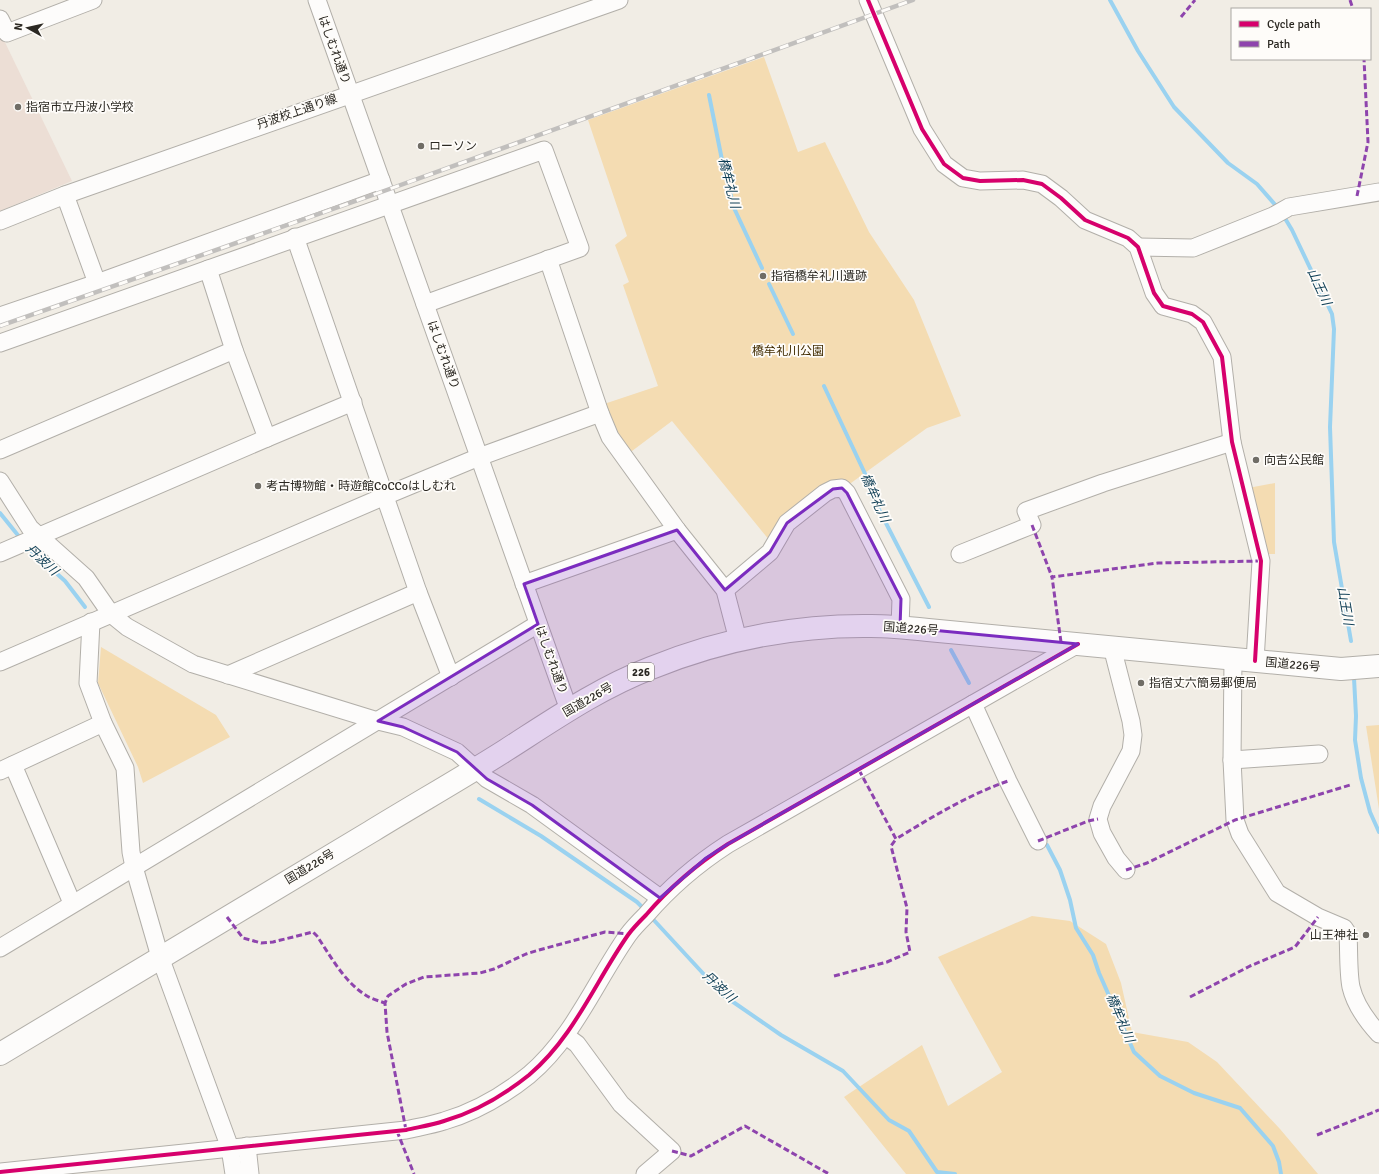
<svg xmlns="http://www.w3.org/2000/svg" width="1379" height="1174" font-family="Signika,'Noto Sans JP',sans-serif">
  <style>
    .education { fill: #ecded5 }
    .green { fill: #f4dcb2 }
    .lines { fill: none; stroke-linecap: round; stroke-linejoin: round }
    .stream { stroke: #9ad2f0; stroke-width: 4 }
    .minor-casing { stroke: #b2afa9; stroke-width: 19 }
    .highway-casing { stroke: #b2afa9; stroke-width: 24 }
    .minor { stroke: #fdfcfb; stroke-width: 17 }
    .highway { stroke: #fdfcfb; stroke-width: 22 }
    .rail-casing { stroke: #c1bfbd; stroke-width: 4.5 }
    .rail { stroke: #fefcf9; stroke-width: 3; stroke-dasharray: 9; stroke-linecap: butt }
    .quiet { stroke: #8e44ad; stroke-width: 3; stroke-dasharray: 6 3; stroke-linecap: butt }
    .cycleway-casing { stroke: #fefcf9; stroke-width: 6 }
    .cycleway { stroke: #d6006c; stroke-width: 4 }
    .marked { fill: #7b2cbf; fill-opacity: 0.2; stroke: #7b2cbf; stroke-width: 3; stroke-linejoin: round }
    .poi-dot { fill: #706d66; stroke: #fefcf9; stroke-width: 1.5 }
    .labels { text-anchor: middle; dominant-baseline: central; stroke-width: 3.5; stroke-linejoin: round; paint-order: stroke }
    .shield { fill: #fefcf9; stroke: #6a6862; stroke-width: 1 }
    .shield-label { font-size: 11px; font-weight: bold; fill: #2b2822 }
    .street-label { font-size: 12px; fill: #2b2822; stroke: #fefcf9 }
    .poi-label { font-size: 12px; fill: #2b2822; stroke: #fefcf9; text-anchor: start }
    .park-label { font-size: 12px; fill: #412c01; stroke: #fefcf9 }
    .water-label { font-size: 13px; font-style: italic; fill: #0d3d54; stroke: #fefcf9 }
  </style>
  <rect width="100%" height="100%" fill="#f1ede5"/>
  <!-- education -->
  <path class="education" d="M 0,32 L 72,181 L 0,211 Z"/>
  <!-- green -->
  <g class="green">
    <path d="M 764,57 L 798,152 L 825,142 L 869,232 L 914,300 L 961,416 L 927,428 L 851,483 L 833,481 L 770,541 L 672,421 L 628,454 L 617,436 L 604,404 L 658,386 L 623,285 L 629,282 L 615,245 L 627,236 L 588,120 Z"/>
    <path d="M 1275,483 L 1275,554 L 1265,554 L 1248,488 Z"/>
    <path d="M 101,647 L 216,715 L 230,737 L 143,783 L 138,767 L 98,683 Z"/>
    <path d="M 1379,725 L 1379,809 L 1366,726 Z"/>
    <path d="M 1032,916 L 1070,921 L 1106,944 L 1121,983 L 1132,1032 L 1188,1042 L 1217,1062 L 1280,1129 L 1318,1174 L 906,1174 L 844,1097 L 922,1045 L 948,1106 L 1002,1072 L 938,957 Z"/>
  </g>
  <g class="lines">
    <!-- stream -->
    <g class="stream">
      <path d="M 1110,0 L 1138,51 L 1174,107 L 1228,163 L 1257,184 L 1278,208"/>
      <path d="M 709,95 L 722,160 L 734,208 L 762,268"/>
      <path d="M 1283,215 L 1292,230 L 1332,314 L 1334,329 L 1330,427 L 1334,542 L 1351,641"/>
      <path d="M 769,284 L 793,334"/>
      <path d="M 824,386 L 867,478 L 872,496 L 929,607"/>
      <path d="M 0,513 L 21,539"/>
      <path d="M 26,546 L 65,581 L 85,607"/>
      <path d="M 951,650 L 969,683"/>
      <path d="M 1354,678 L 1356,716 L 1355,740 L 1361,778 L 1370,812 L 1379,832"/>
      <path d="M 479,799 L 541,836 L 637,902 L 645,910"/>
      <path d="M 1047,845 L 1060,870 L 1070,900 L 1076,928 L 1093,955 L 1099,973 L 1134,1052 L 1160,1076 L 1194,1093 L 1240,1108 L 1273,1146 L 1279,1162 L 1281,1174"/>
      <path d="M 651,917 L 723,995 L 781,1035 L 843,1071 L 889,1120 L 909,1131 L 937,1172 L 955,1174"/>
    </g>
    <!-- minor casing -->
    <g class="minor-casing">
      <g id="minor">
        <path d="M 317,0 L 569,710"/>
        <path d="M 868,0 L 922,129 L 944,164 L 963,178 L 980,181 L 1023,180 L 1042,184 L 1061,198 L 1085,220 L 1128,238 L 1138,247 L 1154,293 L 1163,306 L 1192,314 L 1203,322 L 1222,357 L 1232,442 L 1261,561 L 1255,661"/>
        <path d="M 0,19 L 7,33 L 93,0"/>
        <path d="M 65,195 L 97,283"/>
        <path d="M 0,221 L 65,195 L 619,0"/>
        <path d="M 295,237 L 418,592 L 451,677"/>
        <path d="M 1138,247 L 1193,248 L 1273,216 L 1289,207 L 1379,192"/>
        <path d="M 548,259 L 600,413 L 610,437 L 677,530 L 725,590 L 738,640"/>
        <path d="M 208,269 L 234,350 L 267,438"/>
        <path d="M 0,316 L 97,283 L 381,180"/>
        <path d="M 0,343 L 544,150 L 580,248 L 425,304"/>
        <path d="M 0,450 L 234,350"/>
        <path d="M 0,481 L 30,528 L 86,578 L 111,614 L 127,627 L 193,664 L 378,721 L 403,727 L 457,752 L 487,779 L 532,805 L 660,898"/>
        <path d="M 0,553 L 267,438 L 353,402"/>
        <path d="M 960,554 L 1032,525 L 1026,511 L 1103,483 L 1232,442"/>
        <path d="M 524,584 L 677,530"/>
        <path d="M 725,590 L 770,552 L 787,523 L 825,493 L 833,489 L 842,488 L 847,493 L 901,599 L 900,627"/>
        <path d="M 91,622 L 88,683 L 103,723 L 125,768 L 131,852 L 134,867 L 160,957 L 230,1148 L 234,1174"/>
        <path d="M 1112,647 L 1131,721 L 1133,735 L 1131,751 L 1102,806 L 1098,819 L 1102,833 L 1116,858 L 1126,870"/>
        <path d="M 1233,659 L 1232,760 L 1235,820 L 1240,834 L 1277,893 L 1318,917 L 1344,928 L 1348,934 C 1349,949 1348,972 1351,987 C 1355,1004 1367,1021 1379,1034"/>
        <path d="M 0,662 L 385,496 L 479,457 L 600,413"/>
        <path d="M 228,675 L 418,592"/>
        <path d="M 973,704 L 1008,781 L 1038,841"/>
        <path d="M 1232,760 L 1319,754"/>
        <path d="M 13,765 L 72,903"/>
        <path d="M 0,771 L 103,723"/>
        <path d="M 0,948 L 538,624"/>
        <path d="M 566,1036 L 577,1044 L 621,1104 L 672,1151 L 645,1174"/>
        <path d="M 247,1146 L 250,1174"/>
        <path d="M 0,1172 L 406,1130 C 419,1127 432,1125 444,1121 C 475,1112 504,1095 529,1075 C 574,1037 595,982 628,935 C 633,928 640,921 646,915 C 670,887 697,864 728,844 L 1078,644"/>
      </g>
    </g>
    <!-- highway casing -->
    <g class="highway-casing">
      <path id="highway" d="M 0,1054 C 124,979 248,905 372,831 C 416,804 462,778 506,750 C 553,720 599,688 651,668 C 720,640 796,625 871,626 C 890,626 909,628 928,630 L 1341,669 L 1379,666"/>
    </g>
    <!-- minor -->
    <use href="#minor" class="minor"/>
    <!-- highway -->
    <use href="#highway" class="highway"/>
    <!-- rail casing -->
    <g class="rail-casing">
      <path id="rail" d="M 0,326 L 384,191 L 913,0"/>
    </g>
    <!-- rail -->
    <use href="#rail" class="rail"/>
    <!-- quiet -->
    <g class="quiet">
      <path d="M 1350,0 L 1353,9"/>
      <path d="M 1181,17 L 1195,0"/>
      <path d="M 1357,196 L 1368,142 L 1364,59"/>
      <path d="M 1032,525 L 1052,577"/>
      <path d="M 1061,642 L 1052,577 L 1158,563 L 1261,561"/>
      <path d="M 859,770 L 896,839 C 932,817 968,795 1008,781"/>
      <path d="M 1038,841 L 1088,821 L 1098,819"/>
      <path d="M 1126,870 L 1147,863 L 1235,820 L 1350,785"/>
      <path d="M 227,917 L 243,938 L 261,943 L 273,942 L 313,932 L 317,936 C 331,957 345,983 367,996 C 372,999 379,1001 385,1003"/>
      <path d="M 834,976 L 887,962 L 910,952 L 906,932 L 907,908 L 891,846 L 896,839"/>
      <path d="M 1190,997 L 1250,966 L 1295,947 L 1318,917"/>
      <path d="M 406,1130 L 387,1032 L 385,1003 L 388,996 L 406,984 L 424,977 L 480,973 L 494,969 L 526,954 L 539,950 L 605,932 L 628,934"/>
      <path d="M 397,1131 L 414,1174"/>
      <path d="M 1317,1135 L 1379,1110"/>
      <path d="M 672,1151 L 691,1156 L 745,1126 L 829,1174"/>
    </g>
    <!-- cycleway casing -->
    <g class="cycleway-casing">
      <g id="cycleway">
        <path d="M 868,0 L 922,129 L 944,164 L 963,178 L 980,181 L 1023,180 L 1042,184 L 1061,198 L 1085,220 L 1128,238 L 1138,247 L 1154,293 L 1163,306 L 1192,314 L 1203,322 L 1222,357 L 1232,442 L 1261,561 L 1255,661"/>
        <path d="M 0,1172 L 406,1130 C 419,1127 432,1125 444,1121 C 475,1112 504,1095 529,1075 C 574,1037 595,982 628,935 C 633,928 640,921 646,915 C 670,887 697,864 728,844 L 1078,644"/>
      </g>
    </g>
    <!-- cycleway -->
    <use href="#cycleway" class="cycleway"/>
  </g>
  <!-- marked area -->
  <path class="marked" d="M 842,488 L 847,493 L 901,599 L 900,627 L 1078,644 L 728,844 L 706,858 L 660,898 L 532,805 L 487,779 L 457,752 L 403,727 L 378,721 L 538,624 L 524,584 L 677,530 L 725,590 L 770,552 L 787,523 L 833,489 Z"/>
  <!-- markers -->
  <g class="poi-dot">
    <circle cx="18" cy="107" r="4"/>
    <circle cx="421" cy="146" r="4"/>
    <circle cx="763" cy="276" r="4"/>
    <circle cx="1256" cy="460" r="4"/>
    <circle cx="258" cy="486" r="4"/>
    <circle cx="1141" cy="683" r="4"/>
    <circle cx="1366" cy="935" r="4"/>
  </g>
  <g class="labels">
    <!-- shield labels -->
    <rect class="shield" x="628" y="663" width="26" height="18" rx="3"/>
    <g class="shield-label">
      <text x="641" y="672">226</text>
    </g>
    <!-- street labels -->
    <g class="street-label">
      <text transform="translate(334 50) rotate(70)">はしむれ通り</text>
      <text transform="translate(297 112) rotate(-19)">丹波校上通り線</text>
      <text transform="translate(443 355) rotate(70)">はしむれ通り</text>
      <text transform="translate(911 629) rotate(4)">国道226号</text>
      <text transform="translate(551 660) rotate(70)">はしむれ通り</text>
      <text transform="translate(1293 665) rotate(5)">国道226号</text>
      <text transform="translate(588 700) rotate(-30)">国道226号</text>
      <text transform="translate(310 867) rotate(-31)">国道226号</text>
    </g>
    <!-- poi labels -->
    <g class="poi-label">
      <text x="26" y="107">指宿市立丹波小学校</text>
      <text x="429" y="146">ローソン</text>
      <text x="771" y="276">指宿橋牟礼川遺跡</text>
      <text x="1264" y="460">向吉公民館</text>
      <text x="266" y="486">考古博物館・時遊館CoCCoはしむれ</text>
      <text x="1149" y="683">指宿丈六簡易郵便局</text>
      <text x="1358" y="935" text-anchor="end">山王神社</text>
    </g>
    <!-- park labels -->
    <g class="park-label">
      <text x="788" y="351">橋牟礼川公園</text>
    </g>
    <!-- water labels -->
    <g class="water-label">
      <text transform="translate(729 183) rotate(76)">橋牟礼川</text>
      <text transform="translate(1319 287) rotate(65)">山王川</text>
      <text transform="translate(875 498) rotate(66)">橋牟礼川</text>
      <text transform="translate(42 560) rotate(43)">丹波川</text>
      <text transform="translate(1345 606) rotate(80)">山王川</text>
      <text transform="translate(719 987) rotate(43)">丹波川</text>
      <text transform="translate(1120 1018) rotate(67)">橋牟礼川</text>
    </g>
  </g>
  <!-- legend -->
  <rect x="1231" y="8" width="140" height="52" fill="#fefcf9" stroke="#aaa7a3"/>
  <rect x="1239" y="21" width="20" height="6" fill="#d6006c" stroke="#aaa7a3"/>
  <text x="1267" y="28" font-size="12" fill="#2b2822">Cycle path</text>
  <rect x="1239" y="41" width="20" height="6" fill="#8e44ad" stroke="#aaa7a3"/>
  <text x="1267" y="48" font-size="12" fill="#2b2822">Path</text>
  <!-- north arrow -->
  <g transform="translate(28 28) rotate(278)" stroke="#fefcf9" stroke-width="3" paint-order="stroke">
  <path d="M0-3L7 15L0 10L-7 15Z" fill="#2b2822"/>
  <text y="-6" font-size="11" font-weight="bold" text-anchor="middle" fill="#2b2822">N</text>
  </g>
</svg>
